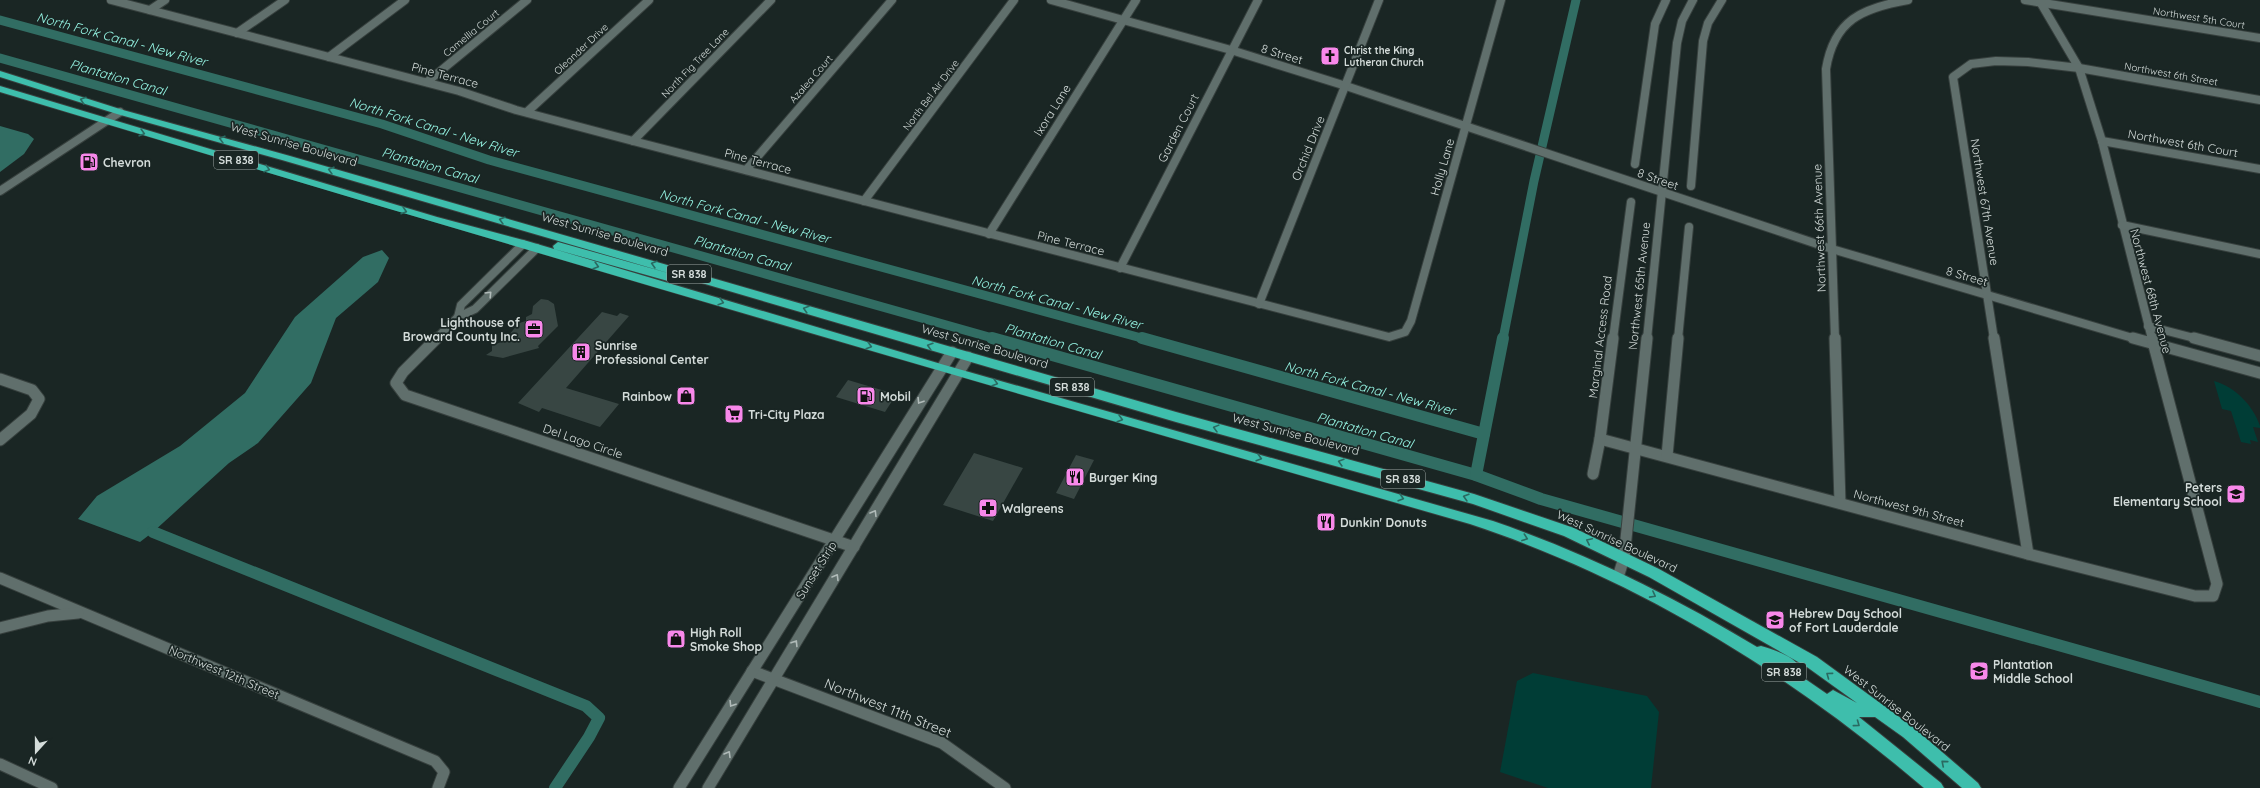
<svg xmlns="http://www.w3.org/2000/svg" width="2260" height="788" font-family="Quicksand,sans-serif">
  <style>
    .green { fill: #003d36 }
    .water { fill: #316d63 }
    .lines { fill: none; stroke-linecap: round; stroke-linejoin: round }
    .canal-far1 { stroke: #316d63; stroke-width: 9 }
    .canal { stroke: #316d63; stroke-width: 12 }
    .building { fill: #384643 }
    .minor-far1-casing { stroke: #37403e; stroke-width: 10 }
    .minor-casing { stroke: #37403e; stroke-width: 13 }
    .highway-casing { stroke: #37403e; stroke-width: 2 }
    .minor-far1 { stroke: #606f6c; stroke-width: 8 }
    .minor { stroke: #606f6c; stroke-width: 11 }
    .highway { fill: #3ebeac; fill-rule: evenodd }
    .oneway { stroke: #2a6a61 }
    .oneway2 { stroke: #b1bbb9 }
    .labels { text-anchor: middle; dominant-baseline: central; stroke-width: 3.5; stroke-linejoin: round; paint-order: stroke }
    .far-street-label { font-size: 10px; fill: #d4dcda; stroke: #1a2624 }
    .far-poi-label { font-size: 10px; font-weight: bold; fill: #d4dcda; stroke: #1a2624; text-anchor: start }
    .shield { fill: #1a2624; stroke: #9ca5a3; stroke-width: 1 }
    .shield-label { font-size: 11px; font-weight: bold; fill: #d4dcda }
    .street-label { font-size: 12px; fill: #d4dcda; stroke: #1a2624 }
    .poi-label { font-size: 12px; font-weight: bold; fill: #d4dcda; stroke: #1a2624; text-anchor: start }
    .water-label { font-size: 13px; font-style: italic; fill: #96f6e5; stroke: #1a2624 }
    .near-street-label { font-size: 14px; fill: #d4dcda; stroke: #1a2624 }
  </style>
  <rect width="100%" height="100%" fill="#1a2624"/>
  <!-- green -->
  <g class="green">
    <path d="M 2214,381 C 2235,387 2253,405 2260,426 L 2260,428 L 2253,427 L 2258,442 L 2250,440 L 2251,444 L 2241,442 L 2231,411 L 2222,409 Z"/>
    <path d="M 1533,673 L 1647,696 L 1659,712 L 1651,788 L 1548,788 L 1500,772 L 1517,681 Z"/>
  </g>
  <!-- water -->
  <g class="water">
    <path d="M 0,126 L 28,134 L 34,139 L 24,154 L 0,172 Z"/>
    <path d="M 382,250 L 389,258 L 378,282 L 336,318 L 311,383 L 258,443 L 229,463 L 153,532 L 140,542 L 78,519 L 97,496 L 180,446 L 245,393 L 295,317 L 363,257 Z"/>
  </g>
  <g class="lines">
    <!-- canal-far1 -->
    <g class="canal-far1">
      <path d="M 0,20 L 382,124 L 489,160 L 1145,339"/>
      <path d="M 0,58 L 996,339"/>
      <path d="M 1503,339 L 1534,181 L 1576,0"/>
    </g>
    <!-- canal -->
    <g class="canal">
      <path d="M 992,338 L 1476,475 L 1541,499 L 2260,702"/>
      <path d="M 1142,338 L 1484,434"/>
      <path d="M 1476,475 L 1503,338"/>
      <path d="M 153,532 L 586,706 L 599,718 L 589,737 L 555,788"/>
    </g>
  </g>
  <!-- building -->
  <g class="building">
    <path d="M 541,299 L 548,300 L 554,304 L 558,326 L 538,346 L 539,348 L 503,358 L 486,355 L 492,351 L 492,345 L 505,341 L 505,337 L 508,336 L 519,323 L 526,321 L 526,317 L 532,314 L 533,306 Z"/>
    <path d="M 602,312 L 617,316 L 620,313 L 629,316 L 566,388 L 619,404 L 600,427 L 542,408 L 539,412 L 518,403 Z"/>
    <path d="M 848,380 L 885,391 L 896,395 L 885,412 L 836,397 Z"/>
    <path d="M 974,453 L 1023,468 L 993,521 L 943,505 Z"/>
    <path d="M 1076,455 L 1094,460 L 1074,499 L 1056,493 Z"/>
  </g>
  <g class="lines">
    <!-- minor-far1 casing -->
    <g class="minor-far1-casing">
      <g id="minor-far1">
        <path d="M 111,0 L 459,91 L 516,110 L 633,141 L 1389,337 L 1405,332 L 1411,321 L 1501,0"/>
        <path d="M 1051,0 L 1231,50 L 1346,86 L 1832,249 L 2136,339"/>
        <path d="M 2025,0 L 2260,38"/>
        <path d="M 2039,0 L 2079,68 L 2102,141 L 2152,339"/>
        <path d="M 150,10 L 165,0"/>
        <path d="M 237,33 L 285,0"/>
        <path d="M 329,57 L 405,0"/>
        <path d="M 427,82 L 527,0"/>
        <path d="M 527,112 L 649,0"/>
        <path d="M 633,141 L 771,0"/>
        <path d="M 2102,141 L 2260,169"/>
        <path d="M 1635,164 L 1655,24 L 1666,0"/>
        <path d="M 746,170 L 892,0"/>
        <path d="M 1691,186 L 1703,41 L 1708,23 L 1722,0"/>
        <path d="M 0,191 L 120,112"/>
        <path d="M 864,201 L 1014,0"/>
        <path d="M 2122,225 L 2260,254"/>
        <path d="M 989,234 L 1136,0"/>
        <path d="M 1120,268 L 1258,0"/>
        <path d="M 1259,304 L 1379,0"/>
        <path d="M 458,317 L 461,305 L 523,244"/>
        <path d="M 2148,326 L 2198,339"/>
        <path d="M 436,339 L 458,317 L 475,309 L 537,248"/>
        <path d="M 1613,339 L 1631,202"/>
        <path d="M 1647,339 L 1677,43 L 1682,21 L 1693,0"/>
        <path d="M 1678,339 L 1689,227"/>
        <path d="M 1835,339 L 1826,69 C 1834,20 1862,8 1908,0"/>
        <path d="M 1994,339 L 1953,77 L 1971,64 L 1996,61 L 2028,62 L 2079,68 L 2260,100"/>
      </g>
    </g>
    <!-- minor casing -->
    <g class="minor-casing">
      <g id="minor">
        <path d="M 437,338 L 403,372 L 396,383 L 405,395 L 854,547"/>
        <path d="M 1835,338 L 1840,503"/>
        <path d="M 1994,338 L 2028,554"/>
        <path d="M 2133,338 L 2260,373"/>
        <path d="M 2194,338 L 2260,356"/>
        <path d="M 0,379 L 32,390 L 39,399 L 31,414 L 0,440"/>
        <path d="M 1600,439 L 2028,554 L 2195,596 L 2213,596 L 2217,584 L 2152,338"/>
        <path d="M 1667,456 L 1678,338"/>
        <path d="M 1593,474 L 1600,439 L 1613,338"/>
        <path d="M 1618,577 L 1624,558 L 1647,338"/>
        <path d="M 0,578 L 435,761 L 444,772 L 438,788"/>
        <path d="M 0,628 L 48,616 L 78,613"/>
        <path d="M 752,671 L 942,743 L 1005,788"/>
        <path d="M 0,764 L 52,788"/>
        <path d="M 679,788 L 952,352"/>
        <path d="M 708,788 L 968,357"/>
      </g>
    </g>
    <!-- highway casing -->
    <g class="highway-casing">
      <path id="highway" d="M 0,71 L 123,110 L 290,156 L 1176,412 L 1474,494 L 1574,528 L 1659,569 L 1817,657 L 1913,727 L 1978,783 L 1981,788 L 1962,788 L 1903,737 L 1875,717 L 1859,717 L 1941,783 L 1944,788 L 1924,788 C 1789,673 1639,580 1470,524 C 979,383 489,240 0,92 L 0,86 L 437,217 L 527,241 L 941,364 L 1493,521 C 1586,553 1673,596 1757,647 L 1761,646 C 1774,650 1795,656 1801,669 L 1798,674 L 1827,694 L 1833,690 L 1857,703 L 1807,667 L 1649,577 L 1564,536 L 1473,504 L 1176,422 L 695,281 L 675,283 L 554,249 L 553,246 L 558,242 L 675,275 L 282,160 L 117,114 L 0,77 Z"/>
    </g>
    <!-- minor-far1 -->
    <use href="#minor-far1" class="minor-far1"/>
    <!-- minor -->
    <use href="#minor" class="minor"/>
    <!-- highway -->
    <use href="#highway" class="highway"/>
  </g>
  <!-- one-way arrows -->
  <defs><path id="oneway-chevron" d="M-2-3.5L2.5 0L-2 3.5" fill="none" stroke-width="1.6" stroke-linecap="round" stroke-linejoin="round"/></defs>
  <g class="oneway">
    <use href="#oneway-chevron" transform="translate(83 100) rotate(-162)"/>
    <use href="#oneway-chevron" transform="translate(142 133) rotate(16)"/>
    <use href="#oneway-chevron" transform="translate(222 139) rotate(-164)"/>
    <use href="#oneway-chevron" transform="translate(267 169) rotate(16)"/>
    <use href="#oneway-chevron" transform="translate(331 170) rotate(-164)"/>
    <use href="#oneway-chevron" transform="translate(404 211) rotate(17)"/>
    <use href="#oneway-chevron" transform="translate(502 220) rotate(-164)"/>
    <use href="#oneway-chevron" transform="translate(654 264) rotate(-164)"/>
    <use href="#oneway-chevron" transform="translate(596 266) rotate(16)"/>
    <use href="#oneway-chevron" transform="translate(721 302) rotate(16)"/>
    <use href="#oneway-chevron" transform="translate(806 309) rotate(-163)"/>
    <use href="#oneway-chevron" transform="translate(869 346) rotate(16)"/>
    <use href="#oneway-chevron" transform="translate(930 346) rotate(-163)"/>
    <use href="#oneway-chevron" transform="translate(995 383) rotate(16)"/>
    <use href="#oneway-chevron" transform="translate(1120 419) rotate(16)"/>
    <use href="#oneway-chevron" transform="translate(1216 428) rotate(-165)"/>
    <use href="#oneway-chevron" transform="translate(1259 458) rotate(16)"/>
    <use href="#oneway-chevron" transform="translate(1341 462) rotate(-164)"/>
    <use href="#oneway-chevron" transform="translate(1466 497) rotate(-164)"/>
    <use href="#oneway-chevron" transform="translate(1401 498) rotate(16)"/>
    <use href="#oneway-chevron" transform="translate(1525 538) rotate(20)"/>
    <use href="#oneway-chevron" transform="translate(1589 541) rotate(-155)"/>
    <use href="#oneway-chevron" transform="translate(1653 595) rotate(28)"/>
    <use href="#oneway-chevron" transform="translate(1829 675) rotate(-144)"/>
    <use href="#oneway-chevron" transform="translate(1857 724) rotate(36)"/>
    <use href="#oneway-chevron" transform="translate(1944 763) rotate(-140)"/>
  </g>
  <g class="oneway2">
    <use href="#oneway-chevron" transform="translate(489 294) rotate(-46)"/>
    <use href="#oneway-chevron" transform="translate(920 401) rotate(122)"/>
    <use href="#oneway-chevron" transform="translate(874 513) rotate(-59)"/>
    <use href="#oneway-chevron" transform="translate(836 577) rotate(-59)"/>
    <use href="#oneway-chevron" transform="translate(795 643) rotate(-58)"/>
    <use href="#oneway-chevron" transform="translate(732 704) rotate(122)"/>
    <use href="#oneway-chevron" transform="translate(728 754) rotate(-59)"/>
  </g>
  <!-- icons -->
  <defs>
    <g id="church-square" transform="scale(1)"><rect x="-9" y="-9" width="18" height="18" rx="4" fill="#f888ea" stroke="#1a2624"/><path d="M-1.2-6h2.4v3.5h3.3v2.4h-3.3V6h-2.4V-.1h-3.3v-2.4h3.3Z" fill="#111"/></g>
    <g id="fuel-square" transform="scale(1)"><rect x="-9" y="-9" width="18" height="18" rx="4" fill="#f888ea" stroke="#1a2624"/><path d="M-5.5-6h7V0h2V4h1.3V-2.5L3-4.5l.8-.8L6-3V5H2.5V1h-1V6h-7ZM-4.2-4.7v3.2H.2V-4.7Z" fill="#111"/></g>
    <g id="office-square" transform="scale(1)"><rect x="-9" y="-9" width="18" height="18" rx="4" fill="#f888ea" stroke="#1a2624"/><path d="M-6-3h4V-5.5h4V-3h4V5H-6ZM-1-4.5V-3h2v-1.5ZM-6 0V1H6V0Z" fill="#111"/></g>
    <g id="building-square" transform="scale(1)"><rect x="-9" y="-9" width="18" height="18" rx="4" fill="#f888ea" stroke="#1a2624"/><path d="M-4-6H4V6H1V3H-1V6H-4ZM-2.5-4.3h1.7v1.8h-1.7ZM.8-4.3h1.7v1.8H.8ZM-2.5-1h1.7V.8h-1.7ZM.8-1h1.7V.8H.8Z" fill="#111"/></g>
    <g id="shop-square" transform="scale(1)"><rect x="-9" y="-9" width="18" height="18" rx="4" fill="#f888ea" stroke="#1a2624"/><path d="M-5-2.5h2.3a2.7 3.5 0 0 1 5.4 0H5L5.5 6h-11ZM-1.5-2.5h3a1.5 2.3 0 0 0-3 0Z" fill="#111"/></g>
    <g id="supermarket-square" transform="scale(1)"><rect x="-9" y="-9" width="18" height="18" rx="4" fill="#f888ea" stroke="#1a2624"/><path d="M-6-5.5h2.5l.6 2H6L4.5 2H-2.5L-4.4-4H-6ZM-1.5 3.2a1.3 1.3 0 1 0 .1 0ZM3 3.2a1.3 1.3 0 1 0 .1 0Z" fill="#111"/></g>
    <g id="restaurant-square" transform="scale(1)"><rect x="-9" y="-9" width="18" height="18" rx="4" fill="#f888ea" stroke="#1a2624"/><path d="M-5-6h1v4h1v-4h1v4h1v-4h1v5L-1.5 .5V6h-2V.5L-5-1ZM5-6V6H3V1.5H1.5Q1.5-4 5-6Z" fill="#111"/></g>
    <g id="school-square" transform="scale(1)"><rect x="-9" y="-9" width="18" height="18" rx="4" fill="#f888ea" stroke="#1a2624"/><path d="M0-5L7-2L0 1L-7-2ZM-4 1L0 2.5L4 1V4Q0 6-4 4Z" fill="#111"/></g>
    <g id="pharmacy-square" transform="scale(1)"><rect x="-9" y="-9" width="18" height="18" rx="4" fill="#f888ea" stroke="#1a2624"/><path d="M-2-6h4v4h4v4h-4v4h-4v-4h-4v-4h4Z" fill="#111"/></g>
  </defs>
  <g fill-rule="evenodd">
    <use href="#church-square" x="1330" y="56"/>
    <use href="#fuel-square" x="89" y="162"/>
    <use href="#office-square" x="534" y="329"/>
    <use href="#building-square" x="581" y="352"/>
    <use href="#shop-square" x="686" y="396"/>
    <use href="#fuel-square" x="866" y="396"/>
    <use href="#supermarket-square" x="734" y="414"/>
    <use href="#restaurant-square" x="1075" y="477"/>
    <use href="#school-square" x="2236" y="494"/>
    <use href="#pharmacy-square" x="988" y="508"/>
    <use href="#restaurant-square" x="1326" y="522"/>
    <use href="#school-square" x="1775" y="620"/>
    <use href="#shop-square" x="676" y="639"/>
    <use href="#school-square" x="1979" y="671"/>
  </g>
  <g class="labels">
    <!-- far-street labels -->
    <g class="far-street-label">
      <text transform="translate(2199 18) rotate(9)">Northwest 5th Court</text>
      <text transform="translate(471 33) rotate(-39)">Camellia Court</text>
      <text transform="translate(581 49) rotate(-43)">Oleander Drive</text>
      <text transform="translate(695 63) rotate(-46)">North Fig Tree Lane</text>
      <text transform="translate(2171 74) rotate(10)">Northwest 6th Street</text>
      <text transform="translate(811 79) rotate(-49)">Azalea Court</text>
      <text transform="translate(931 95) rotate(-53)">North Bel Air Drive</text>
    </g>
    <!-- far-poi labels -->
    <g class="far-poi-label">
      <text x="1344" y="50">Christ the King<tspan x="1344" dy="12">Lutheran Church</tspan></text>
    </g>
    <!-- shield labels -->
    <g class="shield">
      <rect x="214" y="151" width="44" height="18" rx="3"/>
      <rect x="667" y="265" width="44" height="18" rx="3"/>
      <rect x="1050" y="378" width="44" height="18" rx="3"/>
      <rect x="1381" y="470" width="44" height="18" rx="3"/>
      <rect x="1762" y="663" width="44" height="18" rx="3"/>
    </g>
    <g class="shield-label">
      <text x="236" y="160">SR 838</text>
      <text x="689" y="274">SR 838</text>
      <text x="1072" y="387">SR 838</text>
      <text x="1403" y="479">SR 838</text>
      <text x="1784" y="672">SR 838</text>
    </g>
    <!-- street labels -->
    <g class="street-label">
      <text transform="translate(1282 54) rotate(17)">8 Street</text>
      <text transform="translate(445 75) rotate(15)">Pine Terrace</text>
      <text transform="translate(1052 110) rotate(-58)">Ixora Lane</text>
      <text transform="translate(1178 128) rotate(-63)">Garden Court</text>
      <text transform="translate(2183 143) rotate(10)">Northwest 6th Court</text>
      <text transform="translate(294 144) rotate(16)">West Sunrise Boulevard</text>
      <text transform="translate(1308 148) rotate(-68)">Orchid Drive</text>
      <text transform="translate(758 161) rotate(15)">Pine Terrace</text>
      <text transform="translate(1442 167) rotate(-74)">Holly Lane</text>
      <text transform="translate(1658 179) rotate(19)">8 Street</text>
      <text transform="translate(1985 202) rotate(81)">Northwest 67th Avenue</text>
      <text transform="translate(1819 228) rotate(-92)">Northwest 66th Avenue</text>
      <text transform="translate(605 234) rotate(16)">West Sunrise Boulevard</text>
      <text transform="translate(1071 243) rotate(14)">Pine Terrace</text>
      <text transform="translate(1967 276) rotate(16)">8 Street</text>
      <text transform="translate(1639 286) rotate(-84)">Northwest 65th Avenue</text>
      <text transform="translate(2151 291) rotate(75)">Northwest 68th Avenue</text>
      <text transform="translate(1600 337) rotate(-83)">Marginal Access Road</text>
      <text transform="translate(985 346) rotate(16)">West Sunrise Boulevard</text>
      <text transform="translate(1296 434) rotate(15)">West Sunrise Boulevard</text>
      <text transform="translate(583 441) rotate(19)">Del Lago Circle</text>
      <text transform="translate(1909 508) rotate(15)">Northwest 9th Street</text>
      <text transform="translate(1617 541) rotate(25)">West Sunrise Boulevard</text>
      <text transform="translate(816 570) rotate(-58)">Sunset Strip</text>
      <text transform="translate(224 672) rotate(23)">Northwest 12th Street</text>
      <text transform="translate(1897 708) rotate(38)">West Sunrise Boulevard</text>
    </g>
    <!-- poi labels -->
    <g class="poi-label">
      <text x="103" y="162">Chevron</text>
      <text x="520" y="322" text-anchor="end">Lighthouse of<tspan x="520" dy="14">Broward County Inc.</tspan></text>
      <text x="595" y="345">Sunrise<tspan x="595" dy="14">Professional Center</tspan></text>
      <text x="672" y="396" text-anchor="end">Rainbow</text>
      <text x="880" y="396">Mobil</text>
      <text x="748" y="414">Tri-City Plaza</text>
      <text x="1089" y="477">Burger King</text>
      <text x="2222" y="487" text-anchor="end">Peters<tspan x="2222" dy="14">Elementary School</tspan></text>
      <text x="1002" y="508">Walgreens</text>
      <text x="1340" y="522">Dunkin' Donuts</text>
      <text x="1789" y="613">Hebrew Day School<tspan x="1789" dy="14">of Fort Lauderdale</tspan></text>
      <text x="690" y="632">High Roll<tspan x="690" dy="14">Smoke Shop</tspan></text>
      <text x="1993" y="664">Plantation<tspan x="1993" dy="14">Middle School</tspan></text>
    </g>
    <!-- water labels -->
    <g class="water-label">
      <text transform="translate(122 39) rotate(15)">North Fork Canal - New River</text>
      <text transform="translate(118 77) rotate(16)">Plantation Canal</text>
      <text transform="translate(434 127) rotate(17)">North Fork Canal - New River</text>
      <text transform="translate(430 165) rotate(16)">Plantation Canal</text>
      <text transform="translate(745 216) rotate(15)">North Fork Canal - New River</text>
      <text transform="translate(742 253) rotate(16)">Plantation Canal</text>
      <text transform="translate(1057 302) rotate(15)">North Fork Canal - New River</text>
      <text transform="translate(1053 341) rotate(16)">Plantation Canal</text>
      <text transform="translate(1370 388) rotate(15)">North Fork Canal - New River</text>
      <text transform="translate(1365 430) rotate(16)">Plantation Canal</text>
    </g>
    <!-- near-street labels -->
    <g class="near-street-label">
      <text transform="translate(888 708) rotate(22)">Northwest 11th Street</text>
    </g>
  </g>
  <!-- north arrow -->
  <g transform="translate(36 752) rotate(201)" stroke="#1a2624" stroke-width="3" paint-order="stroke">
  <path d="M0-3L7 15L0 10L-7 15Z" fill="#d4dcda"/>
  <text y="-6" font-size="11" font-weight="bold" text-anchor="middle" fill="#d4dcda">N</text>
  </g>
</svg>
